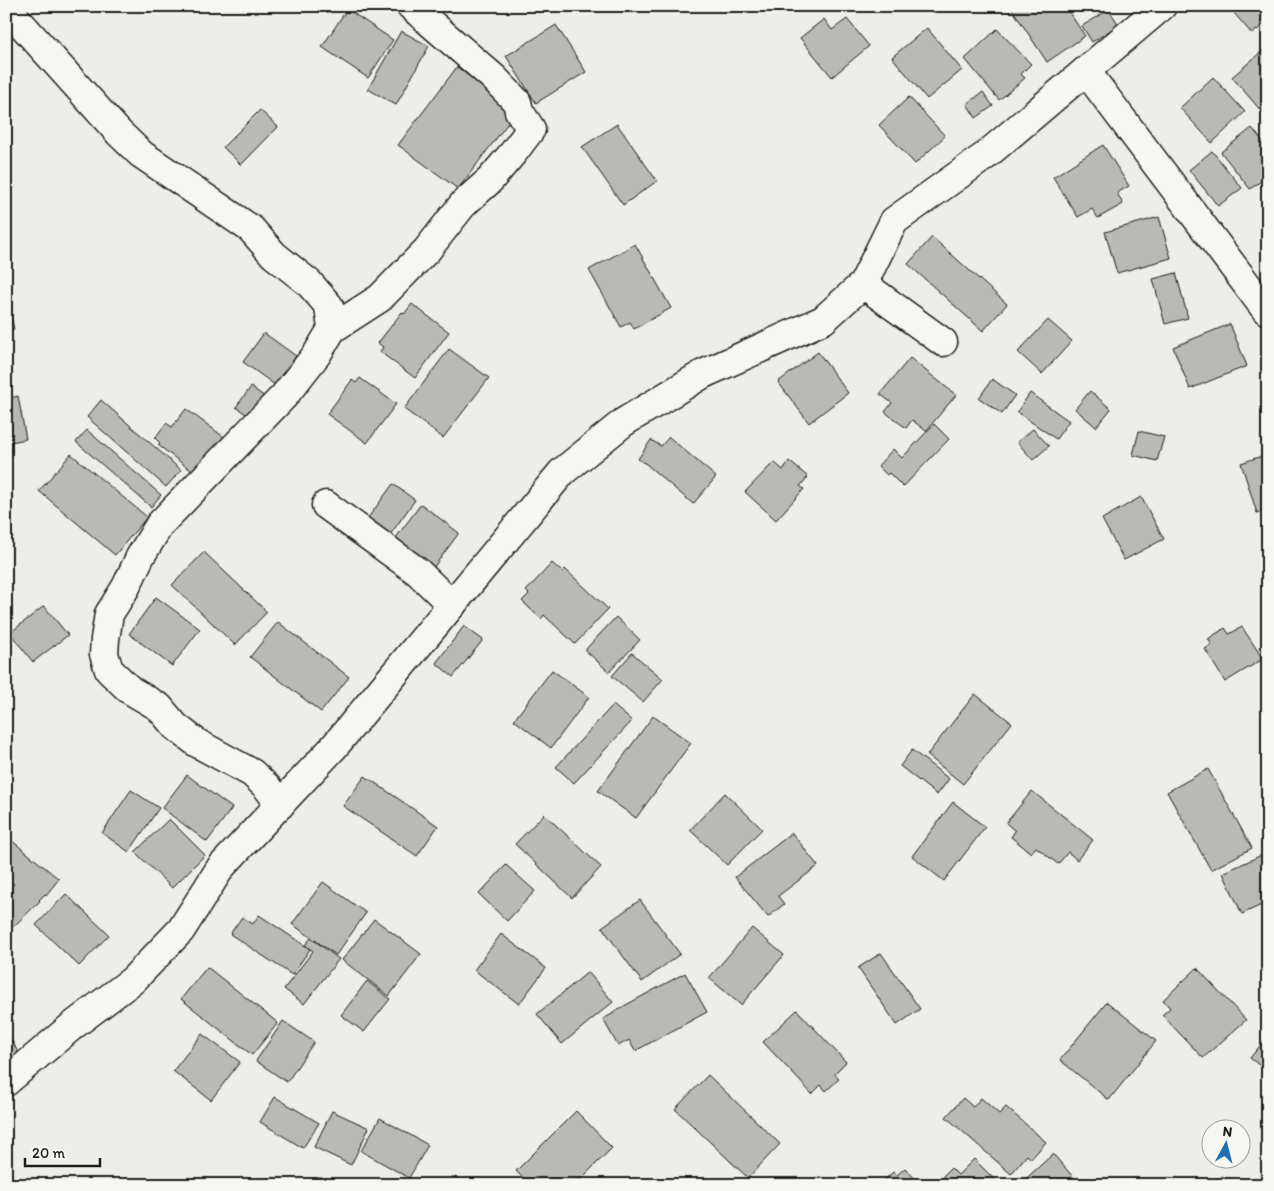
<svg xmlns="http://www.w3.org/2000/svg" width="1274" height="1191" font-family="Itim,sans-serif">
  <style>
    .building { fill: #b9b9b6; stroke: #1c1c1c }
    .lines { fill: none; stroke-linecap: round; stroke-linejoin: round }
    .street-casing { stroke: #1c1c1c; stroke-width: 31 }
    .street { stroke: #f6f6f2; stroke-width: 28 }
  </style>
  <rect width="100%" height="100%" fill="#edede9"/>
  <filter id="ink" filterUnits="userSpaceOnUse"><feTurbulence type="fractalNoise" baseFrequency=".02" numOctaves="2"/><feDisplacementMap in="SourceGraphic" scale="10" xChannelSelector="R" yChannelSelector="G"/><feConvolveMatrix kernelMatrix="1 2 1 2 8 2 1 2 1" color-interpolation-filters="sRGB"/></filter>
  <g filter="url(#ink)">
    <!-- building -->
    <g class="building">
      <path d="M 1010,6 L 1065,6 L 1085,36 L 1047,62 Z"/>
      <path d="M 1228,6 L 1268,6 L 1268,21 L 1252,34 Z"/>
      <path d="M 347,9 L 393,40 L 368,78 L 322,47 Z"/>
      <path d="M 1109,10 L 1119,25 L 1092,42 L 1082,26 Z"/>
      <path d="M 824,19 L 832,30 L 847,19 L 869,46 L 832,77 L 800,38 Z"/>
      <path d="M 556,25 L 586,72 L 536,103 L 506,56 Z"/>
      <path d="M 927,28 L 962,70 L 927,99 L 892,57 Z"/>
      <path d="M 997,29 L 1031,64 L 1021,74 L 1025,78 L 999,100 L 965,59 Z"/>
      <path d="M 401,31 L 429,46 L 396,105 L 368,89 Z"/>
      <path d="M 1268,46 L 1268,107 L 1262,112 L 1232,77 Z"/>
      <path d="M 457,67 L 517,111 L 458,189 L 398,145 Z"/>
      <path d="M 1213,77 L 1245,112 L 1212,143 L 1180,108 Z"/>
      <path d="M 983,92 L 993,106 L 976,118 L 967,104 Z"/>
      <path d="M 909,97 L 945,136 L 915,164 L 879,125 Z"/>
      <path d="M 260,110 L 278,127 L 241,165 L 223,147 Z"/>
      <path d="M 617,124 L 657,181 L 623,205 L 582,147 Z"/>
      <path d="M 1252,128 L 1268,148 L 1268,176 L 1250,189 L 1221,152 Z"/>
      <path d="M 1103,145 L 1129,186 L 1117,193 L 1123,204 L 1098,218 L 1092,209 L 1078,217 L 1053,177 Z"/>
      <path d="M 1212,151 L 1242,188 L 1218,206 L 1189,170 Z"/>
      <path d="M 1159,217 L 1171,258 L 1117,273 L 1105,232 Z"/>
      <path d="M 932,237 L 1007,304 L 983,331 L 908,264 Z"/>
      <path d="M 635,244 L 671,308 L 634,329 L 630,322 L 621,327 L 589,270 Z"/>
      <path d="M 1176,273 L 1188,318 L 1165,324 L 1153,279 Z"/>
      <path d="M 6,296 L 14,329 L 6,331 Z"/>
      <path d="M 412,304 L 449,332 L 415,378 L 380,352 L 383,347 L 378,343 L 402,312 L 404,314 Z"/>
      <path d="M 1048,320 L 1072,341 L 1042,374 L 1018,352 Z"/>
      <path d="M 1230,324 L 1247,366 L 1190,389 L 1173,347 Z"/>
      <path d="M 264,333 L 296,356 L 275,385 L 243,362 Z"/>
      <path d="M 449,349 L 489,378 L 443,438 L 404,409 Z"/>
      <path d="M 818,352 L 848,393 L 809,423 L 778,382 Z"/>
      <path d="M 910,358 L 956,395 L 926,431 L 912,420 L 906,428 L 885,412 L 892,403 L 880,394 Z"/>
      <path d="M 360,378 L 396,404 L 367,443 L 327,414 L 352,380 L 356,383 Z"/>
      <path d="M 992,379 L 1015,395 L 1002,414 L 979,398 Z"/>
      <path d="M 251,387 L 272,402 L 257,422 L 236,407 Z"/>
      <path d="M 1090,391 L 1111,409 L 1096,427 L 1075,409 Z"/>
      <path d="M 1030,393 L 1069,421 L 1056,439 L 1017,412 Z"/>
      <path d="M 18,396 L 26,439 L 6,443 L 6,399 Z"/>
      <path d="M 101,400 L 181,470 L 166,487 L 87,417 Z"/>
      <path d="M 186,409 L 224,437 L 196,474 L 158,445 L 160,443 L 155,438 L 166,423 L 172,427 Z"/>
      <path d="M 934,424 L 949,439 L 903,487 L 889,473 L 887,475 L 878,466 L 893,449 L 902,458 Z"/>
      <path d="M 1033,429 L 1049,446 L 1033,460 L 1017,442 Z"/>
      <path d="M 87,430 L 161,495 L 151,507 L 76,442 Z"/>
      <path d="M 1139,431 L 1164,437 L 1157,461 L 1133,455 Z"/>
      <path d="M 669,437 L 716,477 L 693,504 L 646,464 L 638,459 L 651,440 L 661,446 Z"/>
      <path d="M 71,454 L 147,517 L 115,555 L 39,491 Z"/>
      <path d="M 1268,454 L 1268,509 L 1257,513 L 1241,463 Z"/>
      <path d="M 789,461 L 808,477 L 800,486 L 804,489 L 776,520 L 745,492 L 774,462 L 783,470 Z"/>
      <path d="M 393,484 L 415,500 L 387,539 L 365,522 Z"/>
      <path d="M 1141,497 L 1164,539 L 1124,560 L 1102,519 Z"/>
      <path d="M 421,504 L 459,533 L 433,568 L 395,539 Z"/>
      <path d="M 204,552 L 267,612 L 235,645 L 172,585 Z"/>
      <path d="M 552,563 L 562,572 L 565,569 L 608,609 L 575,644 L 544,615 L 541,619 L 522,601 L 529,594 L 526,591 Z"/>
      <path d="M 156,597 L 200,629 L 172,666 L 129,634 Z"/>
      <path d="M 44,606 L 68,635 L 33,662 L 10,633 Z"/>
      <path d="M 616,617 L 640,640 L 609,672 L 585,650 Z"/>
      <path d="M 278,622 L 349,677 L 321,712 L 250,657 Z"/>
      <path d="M 464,626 L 483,640 L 453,677 L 436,663 Z"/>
      <path d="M 1242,627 L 1263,659 L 1225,682 L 1205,649 L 1212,645 L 1208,639 L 1225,628 L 1229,634 Z"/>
      <path d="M 632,653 L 663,679 L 643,702 L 612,676 Z"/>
      <path d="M 552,670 L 589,697 L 551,748 L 514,720 Z"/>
      <path d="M 975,694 L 1012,723 L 963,784 L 927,755 Z"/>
      <path d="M 613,705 L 632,721 L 574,783 L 556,767 Z"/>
      <path d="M 653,716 L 691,743 L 636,818 L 598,791 Z"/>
      <path d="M 912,750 L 949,779 L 937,795 L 900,766 Z"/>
      <path d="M 1208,769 L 1252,848 L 1211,870 L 1167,792 Z"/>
      <path d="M 187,775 L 232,808 L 207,842 L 162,808 Z"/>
      <path d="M 365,776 L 438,826 L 417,856 L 343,806 Z"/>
      <path d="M 131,790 L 159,808 L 129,852 L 102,833 Z"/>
      <path d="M 1032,791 L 1093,840 L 1077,860 L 1068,852 L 1058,864 L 1036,847 L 1031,853 L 1011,837 L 1015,831 L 1006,823 Z"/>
      <path d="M 725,793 L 762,829 L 727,865 L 690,830 Z"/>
      <path d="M 953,802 L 985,827 L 944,881 L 912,856 Z"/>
      <path d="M 544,814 L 601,867 L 572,898 L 515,844 Z"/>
      <path d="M 169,819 L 205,855 L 172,888 L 135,852 Z"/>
      <path d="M 792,833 L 818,866 L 778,896 L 784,904 L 768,917 L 735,877 Z"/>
      <path d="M 6,836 L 59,879 L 46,895 L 45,894 L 39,900 L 40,901 L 12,928 L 6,922 L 6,891 L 14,884 L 6,878 Z"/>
      <path d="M 1268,852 L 1268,902 L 1242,914 L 1223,873 Z"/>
      <path d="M 506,865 L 535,891 L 507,921 L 479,894 Z"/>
      <path d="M 323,882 L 366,913 L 336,955 L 292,924 Z"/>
      <path d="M 66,894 L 109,935 L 79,966 L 36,925 Z"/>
      <path d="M 640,900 L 680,954 L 642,982 L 602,927 Z"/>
      <path d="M 259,915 L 310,949 L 292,975 L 230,934 L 242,917 L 253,924 Z"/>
      <path d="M 374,919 L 421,954 L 389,996 L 342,960 Z"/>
      <path d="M 752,928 L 784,955 L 741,1005 L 709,978 Z"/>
      <path d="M 501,934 L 546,968 L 519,1004 L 474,970 Z"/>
      <path d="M 311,938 L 339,959 L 304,1004 L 284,989 L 313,951 L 305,945 Z"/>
      <path d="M 881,953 L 920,1009 L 897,1025 L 858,968 Z"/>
      <path d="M 207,967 L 278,1023 L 252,1055 L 181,999 Z"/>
      <path d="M 1197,968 L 1246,1020 L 1203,1058 L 1162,1015 L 1170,1008 L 1163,1000 Z"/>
      <path d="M 588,972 L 613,1002 L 562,1044 L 537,1014 Z"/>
      <path d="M 685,973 L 707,1012 L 635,1051 L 629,1040 L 618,1046 L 603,1019 L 614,1013 L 613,1012 Z"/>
      <path d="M 367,981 L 390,999 L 364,1032 L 341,1015 Z"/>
      <path d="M 1107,1002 L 1156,1041 L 1109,1100 L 1060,1060 Z"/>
      <path d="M 797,1010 L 846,1062 L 835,1073 L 839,1079 L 826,1091 L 821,1085 L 812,1094 L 763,1042 Z"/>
      <path d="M 283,1021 L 314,1042 L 287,1082 L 256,1061 Z"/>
      <path d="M 6,1030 L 19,1054 L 6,1060 Z"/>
      <path d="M 202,1034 L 240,1062 L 211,1100 L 173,1071 Z"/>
      <path d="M 1268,1036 L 1268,1072 L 1250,1058 Z"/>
      <path d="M 708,1075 L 780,1144 L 748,1178 L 675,1109 Z"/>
      <path d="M 275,1097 L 319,1123 L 303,1148 L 260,1122 Z"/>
      <path d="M 963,1098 L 973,1107 L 981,1098 L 999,1114 L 1006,1107 L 1046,1142 L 1031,1159 L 1027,1155 L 1011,1174 L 946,1117 Z"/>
      <path d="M 332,1111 L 369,1128 L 351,1165 L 314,1147 Z"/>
      <path d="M 576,1111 L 612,1148 L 575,1185 L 530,1185 L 516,1171 Z"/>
      <path d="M 380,1118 L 428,1145 L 409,1178 L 361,1151 Z"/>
      <path d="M 1053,1154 L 1080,1185 L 1019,1185 Z"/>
      <path d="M 974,1159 L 997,1182 L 995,1185 L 948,1185 L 950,1182 L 943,1176 L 951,1168 L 958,1175 Z"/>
      <path d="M 905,1168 L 921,1185 L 879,1185 L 893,1172 L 897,1175 Z"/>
      <path d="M 1222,1176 L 1238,1185 L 1218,1185 Z"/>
    </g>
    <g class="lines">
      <!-- street casing -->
      <g class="street-casing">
        <g id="street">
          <path d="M 6,7 L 119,133 L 141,154 L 251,229 L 274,255 L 309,283 L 329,306 L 332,329 L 317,354 L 284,396 L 160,524 L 140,557 L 126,587 L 109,614 L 105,639 L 104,654 L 109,670 L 130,690 L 159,707 L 175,726 L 197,743 L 252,773 L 267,787 L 280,805"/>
          <path d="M 1086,71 L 1266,310 L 1268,309"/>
          <path d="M 863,284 L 943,342"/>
          <path d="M 332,329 L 380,298 L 427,250 L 464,203 L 489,181 L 513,153 L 531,129 L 519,111 L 517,102 L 494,78 L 411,6"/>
          <path d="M 326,505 L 418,572 L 452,605"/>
          <path d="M 6,1082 L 71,1027 L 133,980 L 181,930 L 221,867 L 333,748 L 562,472 L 624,422 L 703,374 L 823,320 L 863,284 L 894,221 L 985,156 L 1162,6"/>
        </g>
      </g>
      <!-- street -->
      <use href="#street" class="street"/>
    </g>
  </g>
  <!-- margin -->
  <rect width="1274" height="1191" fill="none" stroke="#f6f6f2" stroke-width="25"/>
  <rect x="12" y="12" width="1249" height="1166" fill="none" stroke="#1c1c1c" stroke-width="2" filter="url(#ink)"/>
  <!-- north arrow -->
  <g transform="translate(1226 1144) rotate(7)"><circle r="24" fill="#f6f6f2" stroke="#9f9f9c"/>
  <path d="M0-4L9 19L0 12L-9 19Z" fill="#1f6fb2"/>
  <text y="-8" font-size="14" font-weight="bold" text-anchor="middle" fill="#1c1c1c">N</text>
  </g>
  <!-- scale -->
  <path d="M25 1158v8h75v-8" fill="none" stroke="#1c1c1c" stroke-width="2.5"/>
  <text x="32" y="1158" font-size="15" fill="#1c1c1c" stroke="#f6f6f2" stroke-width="4" paint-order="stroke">20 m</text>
</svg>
